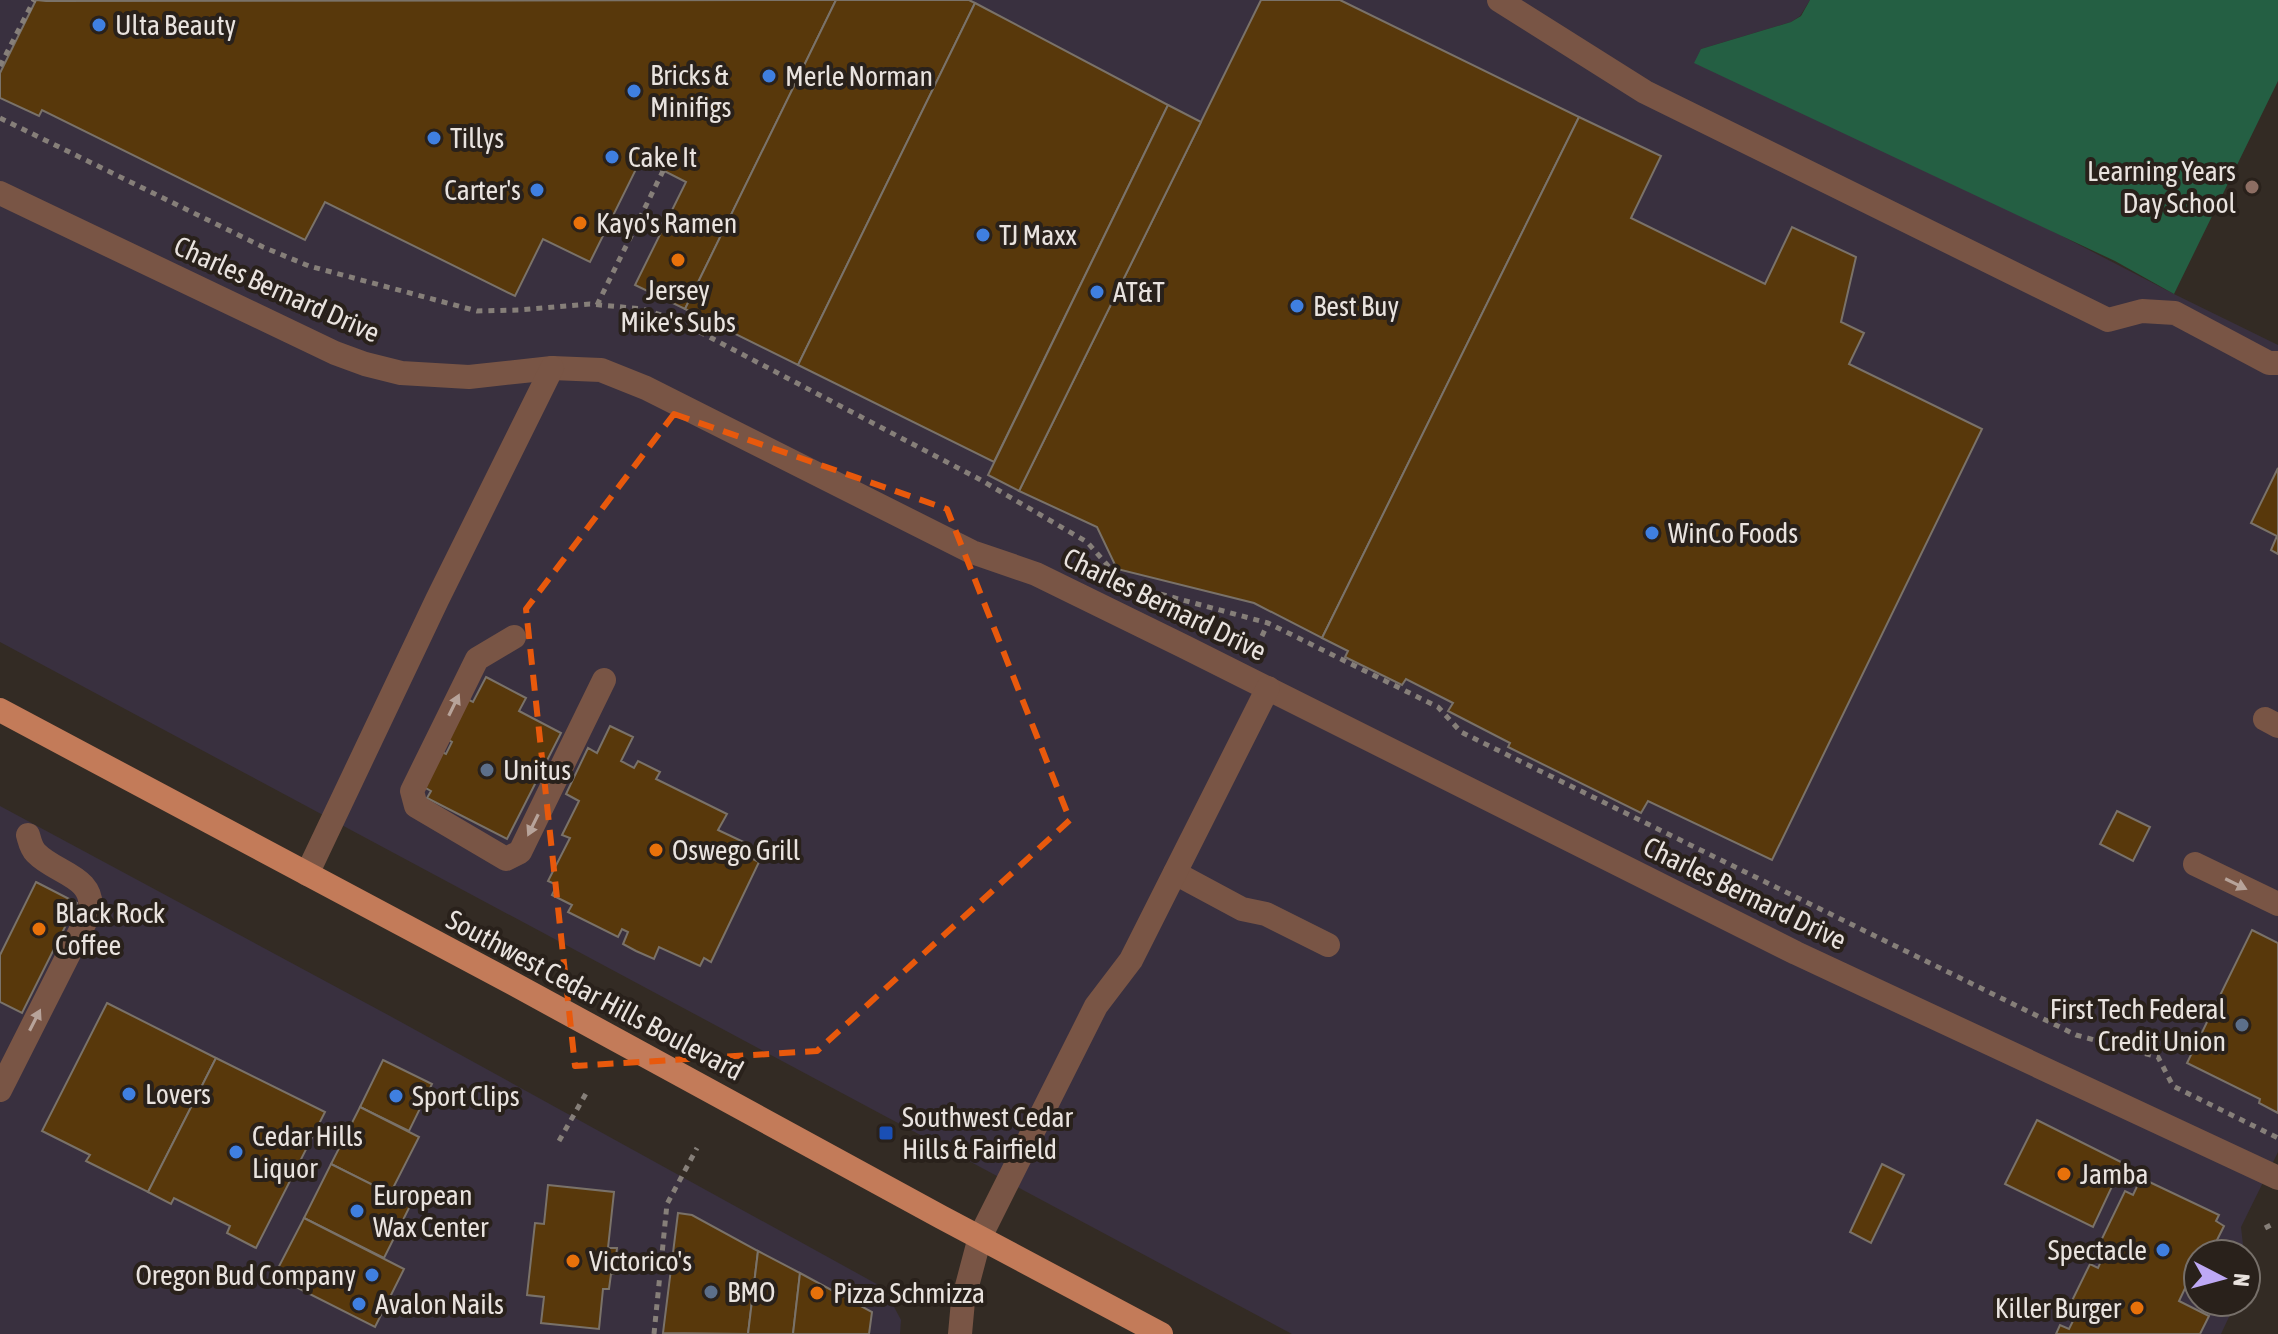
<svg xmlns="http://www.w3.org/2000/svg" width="2278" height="1334" font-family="'Asap Condensed',sans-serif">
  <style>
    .commercial { fill: #39303f }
    .green { fill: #245f43 }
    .building { fill: #58380b; stroke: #7a7269; stroke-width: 2 }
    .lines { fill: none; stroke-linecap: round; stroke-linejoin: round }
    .path { stroke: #867f79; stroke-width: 5; stroke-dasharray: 6 6; stroke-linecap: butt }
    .minor { stroke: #795545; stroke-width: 24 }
    .major { stroke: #c37b59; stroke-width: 24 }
    .oneway { fill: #b7a39a }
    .marked { fill: none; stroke: #e8590c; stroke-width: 6; stroke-dasharray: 16 10; stroke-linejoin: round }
    .shop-dot { fill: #3f7fe0; stroke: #29211b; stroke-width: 3 }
    .education-dot { fill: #8d6e63; stroke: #29211b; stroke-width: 3 }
    .food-dot { fill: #e8710a; stroke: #29211b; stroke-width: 3 }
    .service-dot { fill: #5c6f8a; stroke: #29211b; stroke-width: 3 }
    .transit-dot { fill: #1a4fb4; stroke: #29211b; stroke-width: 3 }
    .labels { text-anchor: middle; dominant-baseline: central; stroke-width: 8; stroke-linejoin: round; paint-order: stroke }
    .poi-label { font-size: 28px; fill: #e9e3df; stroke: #29211b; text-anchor: start }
    .street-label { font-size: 28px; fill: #e9e3df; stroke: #29211b }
  </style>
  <rect width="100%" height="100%" fill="#332b24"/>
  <!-- commercial -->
  <g class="commercial">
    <path d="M 0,0 L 1810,0 L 1800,16 L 1791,22 L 1701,49 L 2174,294 L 2278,345 L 2278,1152 L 2241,1227 L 2244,1254 L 2198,1254 L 2198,1302 L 2236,1302 L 2221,1334 L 1292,1334 L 0,642 Z"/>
    <path d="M 0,806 L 390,1016 L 884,1288 L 901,1320 L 900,1334 L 0,1334 Z"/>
  </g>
  <!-- green -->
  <path class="green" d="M 1810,0 L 2278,0 L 2278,81 L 2174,294 L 2115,261 L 1694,63 L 1701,49 L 1791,22 L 1801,16 Z"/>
  <!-- building -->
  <g class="building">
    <path d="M 36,0 L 46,1 L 836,0 L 685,309 L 635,285 L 686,182 L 641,159 L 590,262 L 543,239 L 515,296 L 325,202 L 305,240 L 42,110 L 39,116 L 0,98 L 0,73 Z"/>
    <path d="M 836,0 L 969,0 L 975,3 L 798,365 L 685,309 Z"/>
    <path d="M 1261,0 L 1340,0 L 1579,117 L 1322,638 L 1254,603 L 1117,569 L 1097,527 L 1019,491 Z"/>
    <path d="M 975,3 L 1168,105 L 994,462 L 798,365 Z"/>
    <path d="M 1168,105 L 1201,122 L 1019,491 L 988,475 Z"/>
    <path d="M 1579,117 L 1661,156 L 1631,218 L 1765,284 L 1792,227 L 1856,257 L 1841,322 L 1864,333 L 1849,364 L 1982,429 L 1772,860 L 1648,801 L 1641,813 L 1508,747 L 1510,743 L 1448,711 L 1453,703 L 1406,679 L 1402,685 L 1345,657 L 1348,651 L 1322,638 Z"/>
    <path d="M 2278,468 L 2278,554 L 2271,550 L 2277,536 L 2251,523 Z"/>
    <path d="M 486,677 L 526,698 L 519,711 L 561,733 L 507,839 L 427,798 L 431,791 L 424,787 L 442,752 L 446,754 L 452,742 L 447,739 L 467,699 L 473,702 Z"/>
    <path d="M 610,726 L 633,737 L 621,761 L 634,768 L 638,761 L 660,772 L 656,779 L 727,814 L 718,830 L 750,845 L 745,855 L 759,862 L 711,962 L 704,958 L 700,966 L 659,947 L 654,959 L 636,951 L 623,944 L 628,932 L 622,929 L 618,937 L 568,912 L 572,905 L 552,895 L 557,885 L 548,881 L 570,838 L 562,835 L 579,801 L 566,794 L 588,748 L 597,753 Z"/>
    <path d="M 2117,811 L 2150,827 L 2133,861 L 2100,844 Z"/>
    <path d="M 36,882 L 77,903 L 22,1013 L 0,1002 L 0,955 Z"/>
    <path d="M 2252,930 L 2278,943 L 2278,1113 L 2259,1103 L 2260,1099 L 2187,1063 Z"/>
    <path d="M 107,1003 L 216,1058 L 148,1192 L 86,1161 L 90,1155 L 42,1131 Z"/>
    <path d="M 216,1058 L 325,1112 L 256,1248 L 227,1233 L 230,1226 L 174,1198 L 171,1204 L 148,1192 Z"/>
    <path d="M 383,1060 L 432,1084 L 409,1131 L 360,1107 Z"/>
    <path d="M 360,1107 L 419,1137 L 390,1194 L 331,1164 Z"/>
    <path d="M 2037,1120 L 2123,1163 L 2093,1227 L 2005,1184 Z"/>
    <path d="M 331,1164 L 411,1204 L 384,1258 L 304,1218 Z"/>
    <path d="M 1882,1164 L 1904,1175 L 1871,1243 L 1850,1232 Z"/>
    <path d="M 2141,1178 L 2219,1215 L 2216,1221 L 2224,1226 L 2210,1254 L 2198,1254 L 2198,1261 L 2179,1301 L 2209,1316 L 2200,1334 L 2056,1334 L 2060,1325 L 2069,1329 L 2075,1317 L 2066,1313 L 2090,1264 L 2098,1268 L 2103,1257 L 2095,1253 L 2125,1191 L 2133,1195 Z"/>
    <path d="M 548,1185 L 614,1192 L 608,1248 L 617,1248 L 614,1274 L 611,1274 L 609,1289 L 603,1289 L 599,1329 L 541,1323 L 544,1297 L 527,1295 L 535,1223 L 544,1224 Z"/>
    <path d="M 678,1213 L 692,1215 L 758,1251 L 748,1334 L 663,1333 Z"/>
    <path d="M 304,1218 L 404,1269 L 375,1327 L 274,1276 Z"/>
    <path d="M 758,1251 L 800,1273 L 793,1334 L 748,1334 Z"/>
    <path d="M 800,1273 L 872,1312 L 869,1334 L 793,1334 Z"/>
  </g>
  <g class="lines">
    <!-- path -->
    <g class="path">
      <path d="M 0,66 L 34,0"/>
      <path d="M 0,118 L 263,247 L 309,266 L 477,311 L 519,310 L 590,304 L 643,309 L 679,321 L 979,479 L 1087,542 L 1119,578"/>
      <path d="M 597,305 L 663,171"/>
      <path d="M 1149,591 L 1268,623 L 1438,707 L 1461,732 L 2076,1035 L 2158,1057 L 2173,1086 L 2278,1138"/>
      <path d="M 1257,647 L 1268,623"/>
      <path d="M 559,1141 L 588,1090"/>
      <path d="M 2265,1228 L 2275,1223"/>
      <path d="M 654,1334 L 667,1204 L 697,1148"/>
    </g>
    <!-- minor -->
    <g class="minor">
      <path d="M 1499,0 L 1645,92 L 2108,320 L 2142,311 L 2175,313 L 2269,363 L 2278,363"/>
      <path d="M 0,193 L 335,353 L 365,364 L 401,373 L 469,377 L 552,368 L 601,370 L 646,388 L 972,552 L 1036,574 L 1185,647 L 1796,953 L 2278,1178"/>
      <path d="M 514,637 L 477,659 L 412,791 L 416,806 L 506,859 L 520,852 L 604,680"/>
      <path d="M 2265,719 L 2278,726"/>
      <path d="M 2195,864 L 2278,904"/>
      <path d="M 1175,873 L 1242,909 L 1266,914 L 1328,945"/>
      <path d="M 307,874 L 437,600 L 552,368"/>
      <path d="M 0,1090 L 90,912 C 96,876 56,874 36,853 C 31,848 30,842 28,835"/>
      <path d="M 960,1334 L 963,1301 L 980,1237 L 1096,1006 L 1131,960 L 1268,688"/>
    </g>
    <!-- major -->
    <path class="major" d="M 0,710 L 514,984 L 941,1217 L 1161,1334"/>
  </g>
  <!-- one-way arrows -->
  <defs><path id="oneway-solid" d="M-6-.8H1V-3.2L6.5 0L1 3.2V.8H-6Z" transform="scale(2)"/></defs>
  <g class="oneway">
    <use href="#oneway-solid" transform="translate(454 705) rotate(-64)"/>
    <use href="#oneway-solid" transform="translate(533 825) rotate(116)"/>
    <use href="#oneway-solid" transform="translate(2236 884) rotate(26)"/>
    <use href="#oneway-solid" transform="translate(35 1020) rotate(-63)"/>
  </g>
  <!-- marked area -->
  <path class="marked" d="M 674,414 L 947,509 L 1070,820 L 817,1051 L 575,1066 L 526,609 Z"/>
  <!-- markers -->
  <g class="shop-dot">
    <circle cx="99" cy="25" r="8"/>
    <circle cx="769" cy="76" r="8"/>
    <circle cx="634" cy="91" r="8"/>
    <circle cx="434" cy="138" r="8"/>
    <circle cx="612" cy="157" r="8"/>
    <circle cx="537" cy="190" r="8"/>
    <circle cx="983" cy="235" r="8"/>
    <circle cx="1097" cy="292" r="8"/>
    <circle cx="1297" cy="306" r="8"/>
    <circle cx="1652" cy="533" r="8"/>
    <circle cx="129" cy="1094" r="8"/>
    <circle cx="396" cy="1096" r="8"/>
    <circle cx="236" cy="1152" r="8"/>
    <circle cx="357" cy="1211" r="8"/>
    <circle cx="2163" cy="1250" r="8"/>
    <circle cx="372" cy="1275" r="8"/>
    <circle cx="359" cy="1304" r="8"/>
  </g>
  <circle class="education-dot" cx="2252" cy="187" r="8"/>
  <g class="food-dot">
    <circle cx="580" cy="223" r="8"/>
    <circle cx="678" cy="260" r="8"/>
    <circle cx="656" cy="850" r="8"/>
    <circle cx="39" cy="929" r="8"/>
    <circle cx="2064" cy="1174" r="8"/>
    <circle cx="573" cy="1261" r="8"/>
    <circle cx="817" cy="1293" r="8"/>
    <circle cx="2137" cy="1308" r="8"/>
  </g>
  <g class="service-dot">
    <circle cx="487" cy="770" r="8"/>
    <circle cx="2242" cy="1025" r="8"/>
    <circle cx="711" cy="1292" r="8"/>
  </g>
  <rect class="transit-dot" x="878" y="1125" width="16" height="16" rx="4"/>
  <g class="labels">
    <!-- poi labels -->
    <g class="poi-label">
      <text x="115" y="25">Ulta Beauty</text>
      <text x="650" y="75">Bricks &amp;<tspan x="650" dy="32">Minifigs</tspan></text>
      <text x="785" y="76">Merle Norman</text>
      <text x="450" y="138">Tillys</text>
      <text x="628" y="157">Cake It</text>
      <text x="2236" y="171" text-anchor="end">Learning Years<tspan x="2236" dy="32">Day School</tspan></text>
      <text x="521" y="190" text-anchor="end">Carter's</text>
      <text x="596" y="223">Kayo's Ramen</text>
      <text x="999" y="235">TJ Maxx</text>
      <text x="678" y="290" text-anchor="middle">Jersey<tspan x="678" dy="32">Mike's Subs</tspan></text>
      <text x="1113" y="292">AT&amp;T</text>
      <text x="1313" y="306">Best Buy</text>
      <text x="1668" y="533">WinCo Foods</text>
      <text x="503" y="770">Unitus</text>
      <text x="672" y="850">Oswego Grill</text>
      <text x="55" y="913">Black Rock<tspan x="55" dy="32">Coffee</tspan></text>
      <text x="2226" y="1009" text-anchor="end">First Tech Federal<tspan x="2226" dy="32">Credit Union</tspan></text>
      <text x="145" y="1094">Lovers</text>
      <text x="412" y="1096">Sport Clips</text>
      <text x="902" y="1117">Southwest Cedar<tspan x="902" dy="32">Hills &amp; Fairfield</tspan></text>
      <text x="252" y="1136">Cedar Hills<tspan x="252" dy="32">Liquor</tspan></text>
      <text x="2080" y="1174">Jamba</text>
      <text x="373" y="1195">European<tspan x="373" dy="32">Wax Center</tspan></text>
      <text x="2147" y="1250" text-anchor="end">Spectacle</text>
      <text x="589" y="1261">Victorico's</text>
      <text x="356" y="1275" text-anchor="end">Oregon Bud Company</text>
      <text x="727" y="1292">BMO</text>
      <text x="833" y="1293">Pizza Schmizza</text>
      <text x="375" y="1304">Avalon Nails</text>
      <text x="2121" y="1308" text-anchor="end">Killer Burger</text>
    </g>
    <!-- street labels -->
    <g class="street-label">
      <text transform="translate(277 289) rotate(24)">Charles Bernard Drive</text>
      <text transform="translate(1165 604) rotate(26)">Charles Bernard Drive</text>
      <text transform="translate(1745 893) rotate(26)">Charles Bernard Drive</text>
      <text transform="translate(595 995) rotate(28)">Southwest Cedar Hills Boulevard</text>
    </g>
  </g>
  <!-- north arrow -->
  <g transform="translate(2222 1278) rotate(96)"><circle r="38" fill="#29211b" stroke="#766f69" stroke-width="2"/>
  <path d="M0-6L14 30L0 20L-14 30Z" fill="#bea9f5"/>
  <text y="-12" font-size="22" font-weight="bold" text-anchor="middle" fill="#e9e3df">N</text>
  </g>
</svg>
